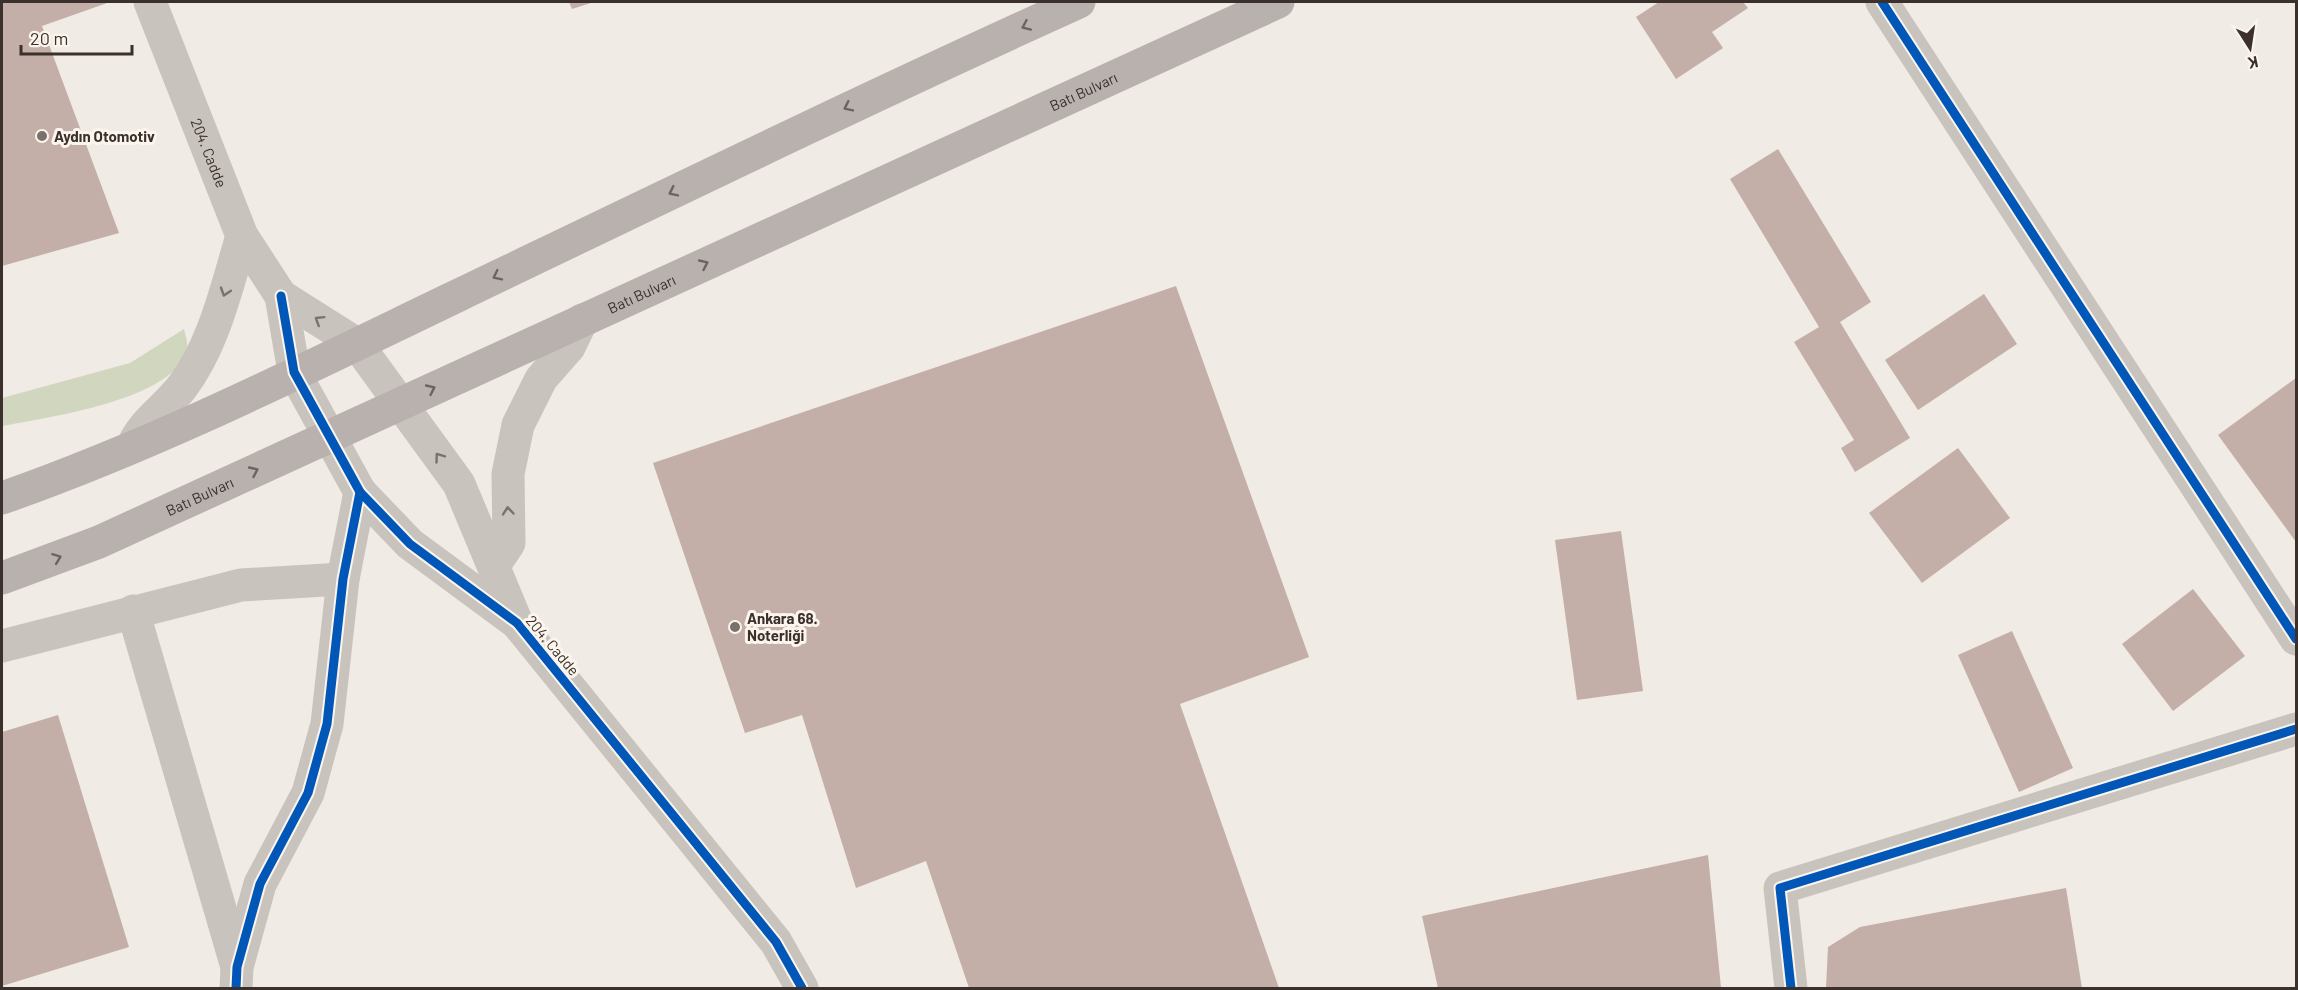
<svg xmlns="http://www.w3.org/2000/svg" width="2298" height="990" font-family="Barlow,sans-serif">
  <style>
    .green { fill: #d1d6bf }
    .building { fill: #c3afa7 }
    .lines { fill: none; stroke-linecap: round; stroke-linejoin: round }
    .minor { stroke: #c9c3be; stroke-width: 33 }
    .major { stroke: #b8b1ad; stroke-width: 33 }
    .cycleway-casing { stroke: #fbf5ee; stroke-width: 13 }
    .cycleway { stroke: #0057b8; stroke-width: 9 }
    .oneway { stroke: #6d645f }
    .oneway2 { stroke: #7b726d }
    .poi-dot { fill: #7a716c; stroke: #fbf5ee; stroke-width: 2 }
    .labels { text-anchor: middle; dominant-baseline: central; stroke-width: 6; stroke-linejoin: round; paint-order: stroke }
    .street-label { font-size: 15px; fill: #3b302b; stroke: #fbf5ee }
    .poi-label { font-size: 15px; font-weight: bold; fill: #3b302b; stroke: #fbf5ee; text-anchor: start }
  </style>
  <rect width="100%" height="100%" fill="#f0ebe5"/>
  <!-- green -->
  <path class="green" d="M 184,329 C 185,334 188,342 187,347 C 180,400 43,418 2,426 L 2,398 L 130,363 Z"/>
  <!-- building -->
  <g class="building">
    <path d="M 2,2 L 110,2 L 42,26 L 119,233 L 2,266 Z"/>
    <path d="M 569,2 L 594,2 L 572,9 Z"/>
    <path d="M 1659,2 L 1743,2 L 1748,8 L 1712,32 L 1723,48 L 1676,79 L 1636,17 Z"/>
    <path d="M 1778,149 L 1871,302 L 1840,322 L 1910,438 L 1855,472 L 1841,448 L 1854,440 L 1794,342 L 1819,327 L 1730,179 Z"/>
    <path d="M 1176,286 L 1309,657 L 1180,704 L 1279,988 L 969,988 L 926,861 L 856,888 L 802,715 L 745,733 L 653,463 Z"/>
    <path d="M 1984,294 L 2017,344 L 1918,410 L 1885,360 Z"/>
    <path d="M 2296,378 L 2296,542 L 2218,435 Z"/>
    <path d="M 1958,448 L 2010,518 L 1922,583 L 1869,513 Z"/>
    <path d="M 1621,531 L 1643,691 L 1577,700 L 1555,540 Z"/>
    <path d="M 2193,589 L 2245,656 L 2173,711 L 2122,644 Z"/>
    <path d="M 2012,631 L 2073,768 L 2019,792 L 1958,655 Z"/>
    <path d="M 58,715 L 129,947 L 2,986 L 2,732 Z"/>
    <path d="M 1708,855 L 1721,988 L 1438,988 L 1422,916 Z"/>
    <path d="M 2066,888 L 2082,988 L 1826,988 L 1828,947 L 1860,927 Z"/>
  </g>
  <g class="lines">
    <!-- minor -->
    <g class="minor">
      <path id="s1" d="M 150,2 L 242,236 L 281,296 L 357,344 L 459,484 L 517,623"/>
      <path d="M 1882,2 L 2296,639"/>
      <path d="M 281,296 L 294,372 L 360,492 L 410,544 L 517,623 L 776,942 L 802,988"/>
      <path d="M 132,447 C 145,419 164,410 182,387 C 214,345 227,286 242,236"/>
      <path d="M 493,562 L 499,558 L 509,543 L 508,474 L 518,425 L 541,379 L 569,347 L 582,320"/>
      <path d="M 133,611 L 237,967"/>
      <path d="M 2,646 L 241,585 L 343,579"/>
      <path d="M 236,988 L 237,967 L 260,884 L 308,793 L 327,724 L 343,579 L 360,492"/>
      <path d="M 1791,988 L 1780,888 L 2296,729"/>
    </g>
    <!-- major -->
    <g class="major">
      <path d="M 2,498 C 159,443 309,367 459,295 C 665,196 871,96 1079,2"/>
      <path id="s2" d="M 2,578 L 99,542 L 1278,2"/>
    </g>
    <!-- cycleway casing -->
    <g class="cycleway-casing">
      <g id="cycleway">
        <path d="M 1882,2 L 2296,639"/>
        <path d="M 281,296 L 294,372 L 360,492 L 410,544 L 517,623 L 776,942 L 802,988"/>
        <path d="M 236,988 L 237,967 L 260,884 L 308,793 L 327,724 L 343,579 L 360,492"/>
        <path d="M 1791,988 L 1780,888 L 2296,729"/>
      </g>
    </g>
    <!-- cycleway -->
    <use href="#cycleway" class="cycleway"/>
  </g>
  <!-- one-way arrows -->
  <defs><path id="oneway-chevron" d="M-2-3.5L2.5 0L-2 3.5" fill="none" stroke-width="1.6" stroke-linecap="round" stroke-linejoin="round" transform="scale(1.5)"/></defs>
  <g class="oneway">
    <use href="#oneway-chevron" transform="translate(1026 26) rotate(156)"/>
    <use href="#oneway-chevron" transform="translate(848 107) rotate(154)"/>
    <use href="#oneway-chevron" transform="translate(673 192) rotate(154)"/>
    <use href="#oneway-chevron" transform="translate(704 264) rotate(-25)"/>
    <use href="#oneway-chevron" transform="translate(497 276) rotate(154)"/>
    <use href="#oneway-chevron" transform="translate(431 389) rotate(-25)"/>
    <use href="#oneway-chevron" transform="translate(254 471) rotate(-25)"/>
    <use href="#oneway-chevron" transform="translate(57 558) rotate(-21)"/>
  </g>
  <g class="oneway2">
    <use href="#oneway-chevron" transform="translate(225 292) rotate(108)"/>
    <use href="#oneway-chevron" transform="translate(319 320) rotate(-148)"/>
    <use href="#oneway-chevron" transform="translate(439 457) rotate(-126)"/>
    <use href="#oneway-chevron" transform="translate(508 511) rotate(-95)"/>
  </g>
  <!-- markers -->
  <g class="poi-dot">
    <circle cx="42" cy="136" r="6"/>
    <circle cx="735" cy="627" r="6"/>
  </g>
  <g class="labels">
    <!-- street labels -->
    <g class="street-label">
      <text stroke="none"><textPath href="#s2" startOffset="1186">Batı Bulvarı</textPath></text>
      <text stroke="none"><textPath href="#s1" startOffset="162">204. Cadde</textPath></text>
      <text stroke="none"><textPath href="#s2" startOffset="700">Batı Bulvarı</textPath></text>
      <text stroke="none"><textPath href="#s2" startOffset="214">Batı Bulvarı</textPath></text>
      <text transform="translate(553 645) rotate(50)">204. Cadde</text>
    </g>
    <!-- poi labels -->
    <g class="poi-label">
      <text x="54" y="136">Aydın Otomotiv</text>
      <text x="747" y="618">Ankara 68.<tspan x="747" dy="17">Noterliği</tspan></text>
    </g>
  </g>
  <!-- border -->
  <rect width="2298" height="990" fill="none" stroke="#3b302b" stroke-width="6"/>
  <!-- north arrow -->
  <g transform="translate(2250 48) rotate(168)" stroke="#fbf5ee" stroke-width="4.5" paint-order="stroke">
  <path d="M0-4.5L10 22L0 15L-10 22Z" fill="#3b302b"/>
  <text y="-9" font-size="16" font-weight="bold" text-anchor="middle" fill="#3b302b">K</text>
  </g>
  <!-- scale -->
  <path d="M21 45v9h111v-9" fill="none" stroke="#3b302b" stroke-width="3"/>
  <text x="30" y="45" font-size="18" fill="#3b302b" stroke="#fbf5ee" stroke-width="4.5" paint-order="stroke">20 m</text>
</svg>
